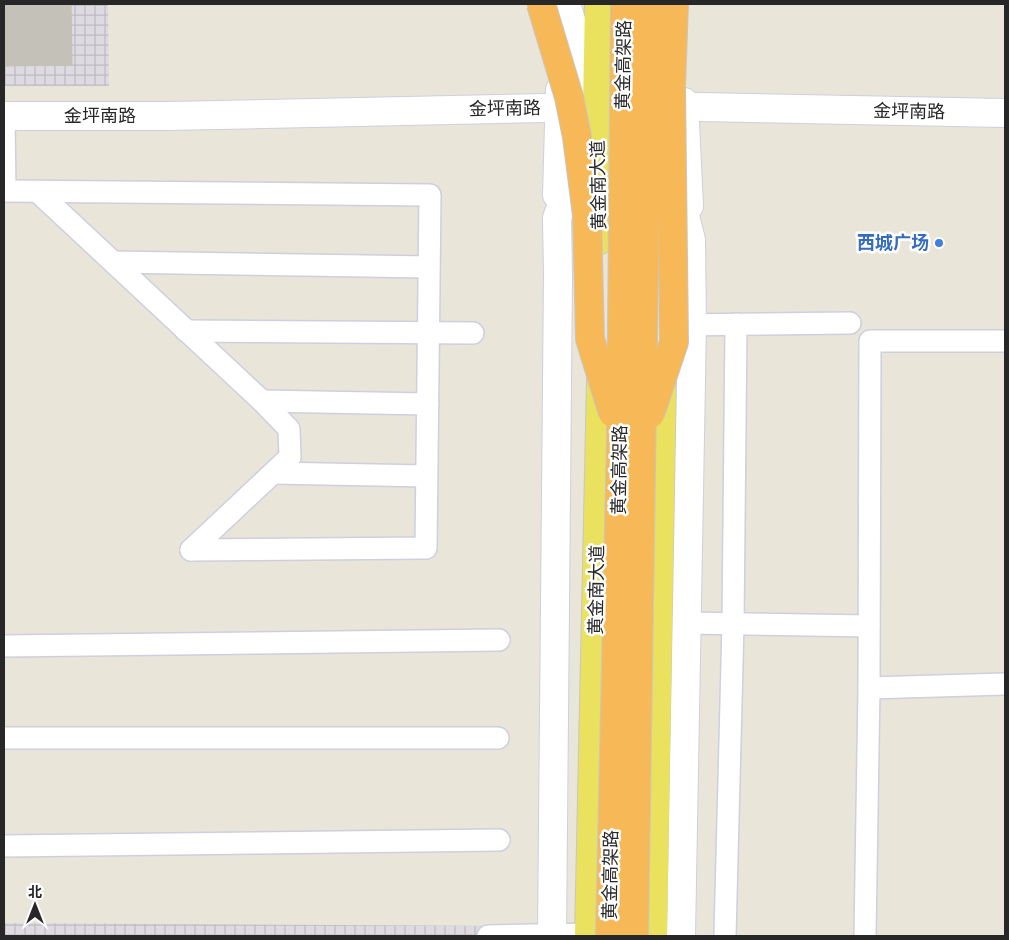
<svg xmlns="http://www.w3.org/2000/svg" width="1009" height="940" font-family="'Source Sans 3','Noto Sans SC',sans-serif">
  <style>
    .industrial { fill: url(#industrial-grid) }
    .building { fill: #c4c1b9; stroke: #c4c1b3 }
    .lines { fill: none; stroke-linecap: round; stroke-linejoin: round }
    .street-casing { stroke: #cecfe0; stroke-width: 24 }
    .secondary-casing { stroke: #cecfe0; stroke-width: 30 }
    .primary-casing { stroke: #c7c7c7; stroke-width: 30 }
    .street { stroke: #fff; stroke-width: 21 }
    .secondary { stroke: #fff; stroke-width: 28 }
    .primary { stroke: #eae15e; stroke-width: 28 }
    .highway-bridge-casing { stroke: #c7c7c7; stroke-width: 30; stroke-linecap: butt }
    .highway-bridge { stroke: #f7b857; stroke-width: 28 }
    .shop-dot { fill: #3f7fe0; stroke: #fff; stroke-width: 2 }
    .labels { text-anchor: middle; dominant-baseline: central; stroke-width: 5; stroke-linejoin: round; paint-order: stroke }
    .street-label { font-size: 18px; fill: #272727; stroke: #fff }
    .shop-label { font-size: 18px; font-weight: bold; fill: #366cbe; stroke: #fff; text-anchor: end }
  </style>
  <defs>
    <pattern id="industrial-grid" width="8" height="8" patternUnits="userSpaceOnUse" patternTransform="scale(1.25)"><rect width="8" height="8" fill="#dddae2"/><path d="M0 4h8M4 0v8" fill="none" stroke="#bebbc2"/></pattern>
  </defs>
  <rect width="100%" height="100%" fill="#e9e5d9"/>
  <!-- industrial -->
  <g class="industrial">
    <path d="M 4,4 L 108,4 L 109,86 L 4,86 Z"/>
    <path d="M 4,923 L 517,926 L 517,936 L 4,936 Z"/>
  </g>
  <!-- building -->
  <path class="building" d="M 4,4 L 71,4 L 72,65 L 4,66 Z"/>
  <g class="lines">
    <!-- street casing -->
    <g class="street-casing">
      <g id="street">
        <path d="M 4,116 L 5,191"/>
        <path d="M 4,191 L 430,195 L 426,548 L 191,550"/>
        <path d="M 38,192 L 262,401 L 289,429 L 290,457 L 191,550"/>
        <path d="M 113,262 L 429,267"/>
        <path d="M 678,325 L 850,323"/>
        <path d="M 186,331 L 473,333"/>
        <path d="M 262,401 L 428,404"/>
        <path d="M 274,473 L 426,476"/>
        <path d="M 687,623 L 869,626"/>
        <path d="M 4,646 L 499,640"/>
        <path d="M 869,688 L 1005,684"/>
        <path d="M 4,738 L 498,738"/>
        <path d="M 4,846 L 499,840"/>
        <path d="M 488,936 L 589,934"/>
        <path d="M 725,936 L 733,624 L 736,324"/>
        <path d="M 865,936 L 869,688 L 870,341 L 1005,341"/>
      </g>
    </g>
    <!-- secondary casing -->
    <g class="secondary-casing">
      <g id="secondary">
        <path d="M 566,4 L 595,97"/>
        <path d="M 684,102 L 689,206"/>
        <path d="M 648,106 L 1005,113"/>
        <path d="M 4,116 L 168,116 L 595,107"/>
        <path d="M 678,187 L 691,240 L 692,324 L 681,936"/>
        <path d="M 557,195 L 560,90"/>
        <path d="M 552,936 L 558,274 L 557,218 L 582,150"/>
      </g>
    </g>
    <!-- primary casing -->
    <g class="primary-casing">
      <g id="primary">
        <path d="M 599,4 L 597,106 L 600,240"/>
        <path d="M 589,936 L 601,380"/>
        <path d="M 653,936 L 662,383"/>
      </g>
    </g>
    <!-- street -->
    <use href="#street" class="street"/>
    <!-- secondary -->
    <use href="#secondary" class="secondary"/>
    <!-- primary -->
    <use href="#primary" class="primary"/>
    <!-- highway-bridge casing -->
    <g class="highway-bridge-casing">
      <g id="highway-bridge">
        <path d="M 541,4 L 569,97 L 577,137 L 587,215 L 590,339 L 613,413"/>
        <path d="M 650,414 L 674,342 L 671,87 L 674,4"/>
        <path d="M 610,936 L 621,438 L 625,4"/>
        <path d="M 634,936 L 648,4"/>
      </g>
    </g>
    <!-- highway-bridge -->
    <use href="#highway-bridge" class="highway-bridge"/>
  </g>
  <!-- markers -->
  <circle class="shop-dot" cx="939" cy="243" r="5"/>
  <g class="labels">
    <!-- street labels -->
    <g class="street-label">
      <text transform="translate(624 65) rotate(-89)">黄金高架路</text>
      <text transform="translate(505 109) rotate(-1)">金坪南路</text>
      <text transform="translate(909 112) rotate(1)">金坪南路</text>
      <text x="100" y="116">金坪南路</text>
      <text transform="translate(599 185) rotate(-91)">黄金南大道</text>
      <text transform="translate(620 470) rotate(-89)">黄金高架路</text>
      <text transform="translate(597 590) rotate(-89)">黄金南大道</text>
      <text transform="translate(611 875) rotate(-89)">黄金高架路</text>
    </g>
    <!-- shop labels -->
    <g class="shop-label">
      <text x="929" y="243">西城广场</text>
    </g>
  </g>
  <!-- border -->
  <rect width="1009" height="940" fill="none" stroke="#272727" stroke-width="10"/>
  <!-- north arrow -->
  <g transform="translate(35 905)" stroke="#ffffff" stroke-width="4" paint-order="stroke">
  <path d="M0-4L9 19L0 12L-9 19Z" fill="#272727"/>
  <text y="-8" font-size="14" font-weight="bold" text-anchor="middle" fill="#272727">北</text>
  </g>
</svg>
